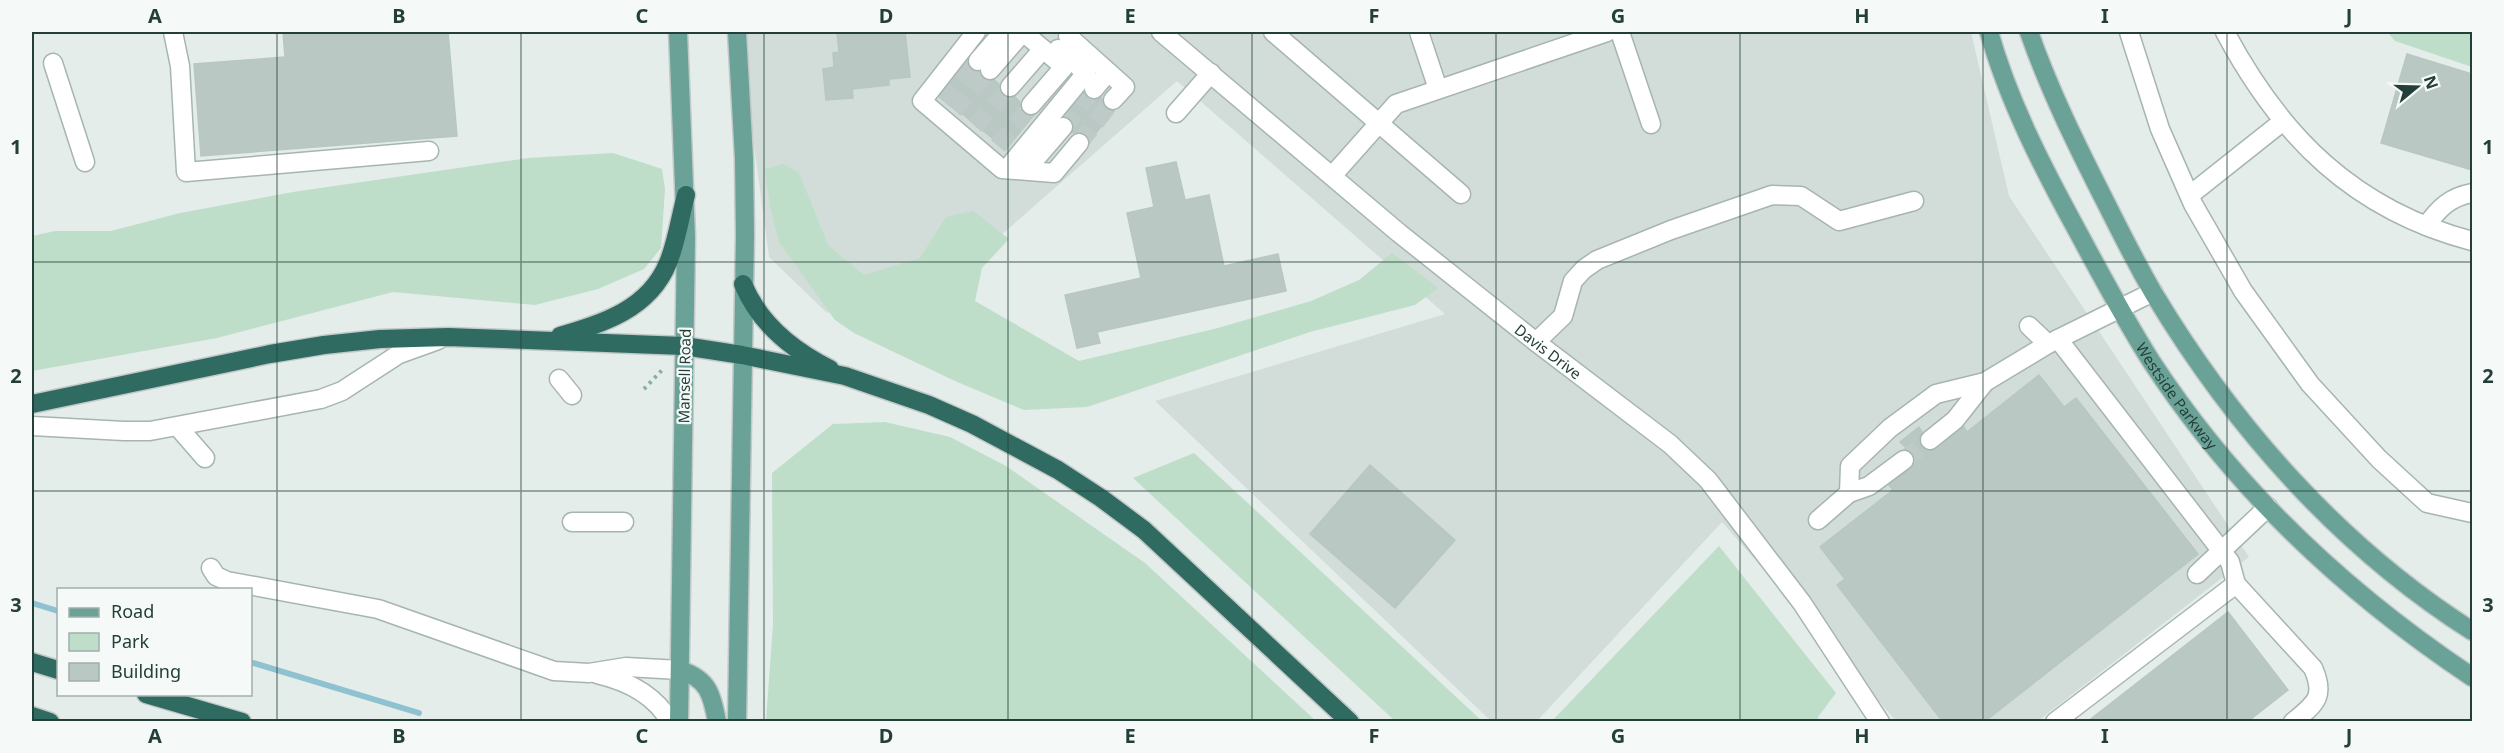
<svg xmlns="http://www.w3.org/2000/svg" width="2504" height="753" font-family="'Noto Sans',sans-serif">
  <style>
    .built { fill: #d2ddd9 }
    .green { fill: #bedec9 }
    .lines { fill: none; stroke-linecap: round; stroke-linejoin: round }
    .stream { stroke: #8ec2d1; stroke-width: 6 }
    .building { fill: #b9c8c3; stroke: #b7c7c1; stroke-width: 1.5 }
    .minor-tunnel { stroke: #becac7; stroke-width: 18; stroke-dasharray: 18 9; stroke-linecap: butt }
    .minor-casing { stroke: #a7b5b1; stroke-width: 21 }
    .major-casing { stroke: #c2c9c8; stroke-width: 21 }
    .highway-casing { stroke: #c2c9c8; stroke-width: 21 }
    .path { stroke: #85b0a6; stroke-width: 4; stroke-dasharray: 3 4.5; stroke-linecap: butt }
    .minor { stroke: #fff; stroke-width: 18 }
    .major { stroke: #6aa297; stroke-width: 18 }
    .highway { stroke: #306b62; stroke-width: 18 }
    .grid { fill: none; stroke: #243f39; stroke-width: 1.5; stroke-opacity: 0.55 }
    .labels { text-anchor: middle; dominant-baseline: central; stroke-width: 4.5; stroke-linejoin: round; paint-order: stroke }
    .street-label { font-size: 15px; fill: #243f39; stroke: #f5faf8 }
    .neatline { fill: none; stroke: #243f39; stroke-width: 2 }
    .grid-label { font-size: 20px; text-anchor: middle; font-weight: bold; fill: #243f39 }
  </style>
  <rect width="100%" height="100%" fill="#e4edea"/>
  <!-- built -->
  <path class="built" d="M 739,32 L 1971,32 L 2009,196 L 2249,557 L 2038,721 L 1896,721 L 1722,522 L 1537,721 L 1491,721 L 1155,401 L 1445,314 L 1177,81 L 968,264 L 827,313 L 769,257 Z"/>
  <!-- green -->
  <g class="green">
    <path d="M 2387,32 L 2472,32 L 2472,67 L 2395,41 Z"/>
    <path d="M 613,153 L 662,169 L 665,189 L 661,248 L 644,269 L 598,289 L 535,305 L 393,292 L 217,338 L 32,371 L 32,236 L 55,231 L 111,231 L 180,213 L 293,192 L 528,158 Z"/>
    <path d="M 783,164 L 799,173 L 828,245 L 864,275 L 920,258 L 946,217 L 973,211 L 1009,239 L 982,268 L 975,301 L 1079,361 L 1218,328 L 1311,301 L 1359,280 L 1392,253 L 1438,288 L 1415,305 L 1310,332 L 1087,407 L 1024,410 L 955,381 L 854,333 L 835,320 L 779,242 L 770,207 L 765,169 Z"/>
    <path d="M 885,422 L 950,437 L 1006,466 L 1145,563 L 1316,721 L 766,721 L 773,624 L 772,473 L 833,424 Z"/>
    <path d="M 1194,453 L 1482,721 L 1395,721 L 1133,478 Z"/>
    <path d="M 1719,546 L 1836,693 L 1818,717 L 1819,721 L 1552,721 Z"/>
  </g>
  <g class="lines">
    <!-- stream -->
    <g class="stream">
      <path d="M 32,603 L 58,611"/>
      <path d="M 250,662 L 419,713"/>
    </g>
  </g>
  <!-- building -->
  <g class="building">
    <path d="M 283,32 L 448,32 L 457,136 L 201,156 L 194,64 L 285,57 Z"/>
    <path d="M 837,32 L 905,32 L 910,77 L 889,79 L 889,85 L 852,89 L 853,98 L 826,100 L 823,69 L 834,67 L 833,53 L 839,52 Z"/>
    <path d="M 2407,54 L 2472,74 L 2472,170 L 2381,143 Z"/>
    <path d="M 967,62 L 970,69 L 979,72 L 983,79 L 994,80 L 999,84 L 999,90 L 1003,96 L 1015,97 L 1020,102 L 1020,108 L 1024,114 L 1033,116 L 1006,149 L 940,96 Z"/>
    <path d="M 1084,93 L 1092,100 L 1101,97 L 1105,108 L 1114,111 L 1090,140 L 1081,132 L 1072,133 L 1073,123 L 1065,116 Z"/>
    <path d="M 1176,162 L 1185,200 L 1209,195 L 1224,266 L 1278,254 L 1286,291 L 1097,332 L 1100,343 L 1077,348 L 1065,295 L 1141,278 L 1127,213 L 1154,207 L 1146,168 Z"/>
    <path d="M 2039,375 L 2064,407 L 2076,398 L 2198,554 L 1984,722 L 1943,722 L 1837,585 L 1845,579 L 1820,547 L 1893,490 L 1889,485 L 1914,465 L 1913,454 L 1900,442 L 1919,427 L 1922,432 L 1919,441 L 1922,447 L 1931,451 L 1937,449 L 1964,427 L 1967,432 Z"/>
    <path d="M 1370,465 L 1455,540 L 1395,608 L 1310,534 Z"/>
    <path d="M 2228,612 L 2288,690 L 2247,722 L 2087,722 Z"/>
  </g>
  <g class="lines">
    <!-- minor-tunnel -->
    <g class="minor-tunnel">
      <path d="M 944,102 L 978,61"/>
      <path d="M 954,110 L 990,70"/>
      <path d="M 975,126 L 1010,87"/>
      <path d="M 1063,127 L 1094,89"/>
      <path d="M 1079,143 L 1113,100"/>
      <path d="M 998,146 L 1031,105"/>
      <path d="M 1904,460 L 1930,440"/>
    </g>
    <!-- minor casing -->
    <g class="minor-casing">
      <g id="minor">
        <path d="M 173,32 L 180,66 L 186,172 L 429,151"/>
        <path d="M 976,32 L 922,101 L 1002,169 L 1054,173 L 1079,143"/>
        <path d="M 1023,32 L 1064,67 L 1031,105"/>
        <path id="s1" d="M 1161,32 L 1399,233 L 1536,342 L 1670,444 L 1708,480 L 1802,603 L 1880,722"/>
        <path d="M 1273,32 L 1461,194"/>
        <path d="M 1419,32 L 1438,89"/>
        <path d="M 1620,32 L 1651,124"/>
        <path d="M 2129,32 L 2160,129 L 2193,204 L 2243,291 L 2310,384 L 2379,459 L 2427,503 L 2472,513"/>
        <path d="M 2225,32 C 2281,137 2354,210 2472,241"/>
        <path d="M 1068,36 L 1125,87 L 1113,100"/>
        <path d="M 978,61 L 1003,32"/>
        <path d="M 53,63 L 85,162"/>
        <path d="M 990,70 L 1023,32"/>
        <path d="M 1010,87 L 1043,49"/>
        <path d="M 1094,89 L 1108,72"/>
        <path d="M 1176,113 L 1211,73"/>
        <path d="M 1007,169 L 1086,73 L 1058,49"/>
        <path d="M 1026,170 L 1063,127"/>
        <path d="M 1332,176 L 1396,104 L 1607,32"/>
        <path d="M 2190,195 L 2282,122"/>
        <path d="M 2426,226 C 2439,208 2450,197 2472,193"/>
        <path d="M 2029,326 L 2048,344"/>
        <path d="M 1536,342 L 1563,316 L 1573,281 L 1584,269 L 1597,260 L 1671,230 L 1772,195 L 1801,196 L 1839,221 L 1914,201"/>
        <path d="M 559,379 L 572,395"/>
        <path d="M 32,426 L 124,431 L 150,431 L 321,399 L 342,391 L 399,354 L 438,340"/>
        <path d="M 178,427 L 205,458"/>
        <path d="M 1930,440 L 1955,420 L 1985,382"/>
        <path d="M 1849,493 L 1869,486 L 1904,460"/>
        <path d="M 1818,520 L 1849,493 L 1850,466 L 1890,428 L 1936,394 L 1985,382 L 2048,344 L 2153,292"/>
        <path d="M 572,522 L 624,522"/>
        <path d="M 211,568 L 216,576 L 227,581 L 378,609 L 554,671 L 589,673 L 626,667 L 680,670"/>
        <path d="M 2197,574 L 2268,507"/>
        <path d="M 2236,584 L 2313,668 C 2326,697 2315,704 2293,722"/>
        <path d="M 597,674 C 627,681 655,694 670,722"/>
        <path d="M 2055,722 L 2236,584 L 2230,562 L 2058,339"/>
      </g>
    </g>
    <!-- major casing -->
    <g class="major-casing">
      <g id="major">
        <path d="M 678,32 L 686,237 L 679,722"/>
        <path id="s2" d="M 1989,32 C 2009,103 2044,170 2079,234 C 2102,277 2125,320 2151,361 C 2234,488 2346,593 2472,677"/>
        <path d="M 2029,32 C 2050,92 2078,148 2107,205 C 2122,235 2137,265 2154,294 C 2234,427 2340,547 2472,631"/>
        <path d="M 680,670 C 708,679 712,694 717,722"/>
        <path d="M 737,722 L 745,235 L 744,159 L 737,32"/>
      </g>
    </g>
    <!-- highway casing -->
    <g class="highway-casing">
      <g id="highway">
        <path d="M 743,284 C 759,323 792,350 830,369"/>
        <path d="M 560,336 C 604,323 649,309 668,263 C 677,241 680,217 686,195"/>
        <path d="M 32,404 L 270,354 L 324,345 L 380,339 L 448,337 L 684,346 L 742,355 L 845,376 L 929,405 L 972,424 L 1058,470 L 1101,498 L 1144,530 L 1350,722"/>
        <path d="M 32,662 L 58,670"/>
        <path d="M 146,694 L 242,722"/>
        <path d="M 32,716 L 50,722"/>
      </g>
    </g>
    <!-- path -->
    <path class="path" d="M 644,389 L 664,368"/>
    <!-- minor -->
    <use href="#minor" class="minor"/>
    <!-- major -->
    <use href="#major" class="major"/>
    <!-- highway -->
    <use href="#highway" class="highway"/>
  </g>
  <!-- grid -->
  <path class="grid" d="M 277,32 L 277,722M 521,32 L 521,722M 764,32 L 764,722M 1008,32 L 1008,722M 1252,32 L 1252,722M 1496,32 L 1496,722M 1740,32 L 1740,722M 1983,32 L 1983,722M 2227,32 L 2227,722M 32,262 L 2472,262M 32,491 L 2472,491"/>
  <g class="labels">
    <!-- street labels -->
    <g class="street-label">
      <text stroke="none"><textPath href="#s1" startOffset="502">Davis Drive</textPath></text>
      <text transform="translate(684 376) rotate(-89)">Mansell Road</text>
      <text stroke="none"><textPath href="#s2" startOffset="411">Westside Parkway</textPath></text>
    </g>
  </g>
  <!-- border -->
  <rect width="2504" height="753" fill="none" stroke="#f5faf8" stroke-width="66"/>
  <!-- legend -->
  <rect x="57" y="588" width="195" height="108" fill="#f5faf8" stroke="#a1afac" stroke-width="1.5"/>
  <rect x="69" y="608" width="30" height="9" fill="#6aa297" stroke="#a1afac" stroke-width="1.5"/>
  <text x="111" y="618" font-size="18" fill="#243f39">Road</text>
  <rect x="69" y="633" width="30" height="18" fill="#bedec9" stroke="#a1afac" stroke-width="1.5"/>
  <text x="111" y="648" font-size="18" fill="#243f39">Park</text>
  <rect x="69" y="663" width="30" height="18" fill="#b9c8c3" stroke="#a1afac" stroke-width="1.5"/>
  <text x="111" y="678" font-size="18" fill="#243f39">Building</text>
  <!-- north arrow -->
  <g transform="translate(2417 87) rotate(71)" stroke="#f5faf8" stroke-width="4.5" paint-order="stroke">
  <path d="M0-4.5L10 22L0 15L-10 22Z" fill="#243f39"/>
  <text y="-9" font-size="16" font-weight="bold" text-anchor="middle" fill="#243f39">N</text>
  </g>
  <rect x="33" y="33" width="2438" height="687" class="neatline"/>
  <g class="grid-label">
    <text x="155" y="23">A</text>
    <text x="399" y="23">B</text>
    <text x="642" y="23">C</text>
    <text x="886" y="23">D</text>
    <text x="1130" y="23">E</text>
    <text x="1374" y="23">F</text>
    <text x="1618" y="23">G</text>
    <text x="1862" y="23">H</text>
    <text x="2105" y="23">I</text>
    <text x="2349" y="23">J</text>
    <text x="16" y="154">1</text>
    <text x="2488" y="154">1</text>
    <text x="16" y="383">2</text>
    <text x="2488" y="383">2</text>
    <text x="16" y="612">3</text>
    <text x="2488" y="612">3</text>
    <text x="155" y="743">A</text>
    <text x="399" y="743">B</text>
    <text x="642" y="743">C</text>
    <text x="886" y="743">D</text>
    <text x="1130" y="743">E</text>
    <text x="1374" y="743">F</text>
    <text x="1618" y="743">G</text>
    <text x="1862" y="743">H</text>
    <text x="2105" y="743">I</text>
    <text x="2349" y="743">J</text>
  </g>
</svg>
